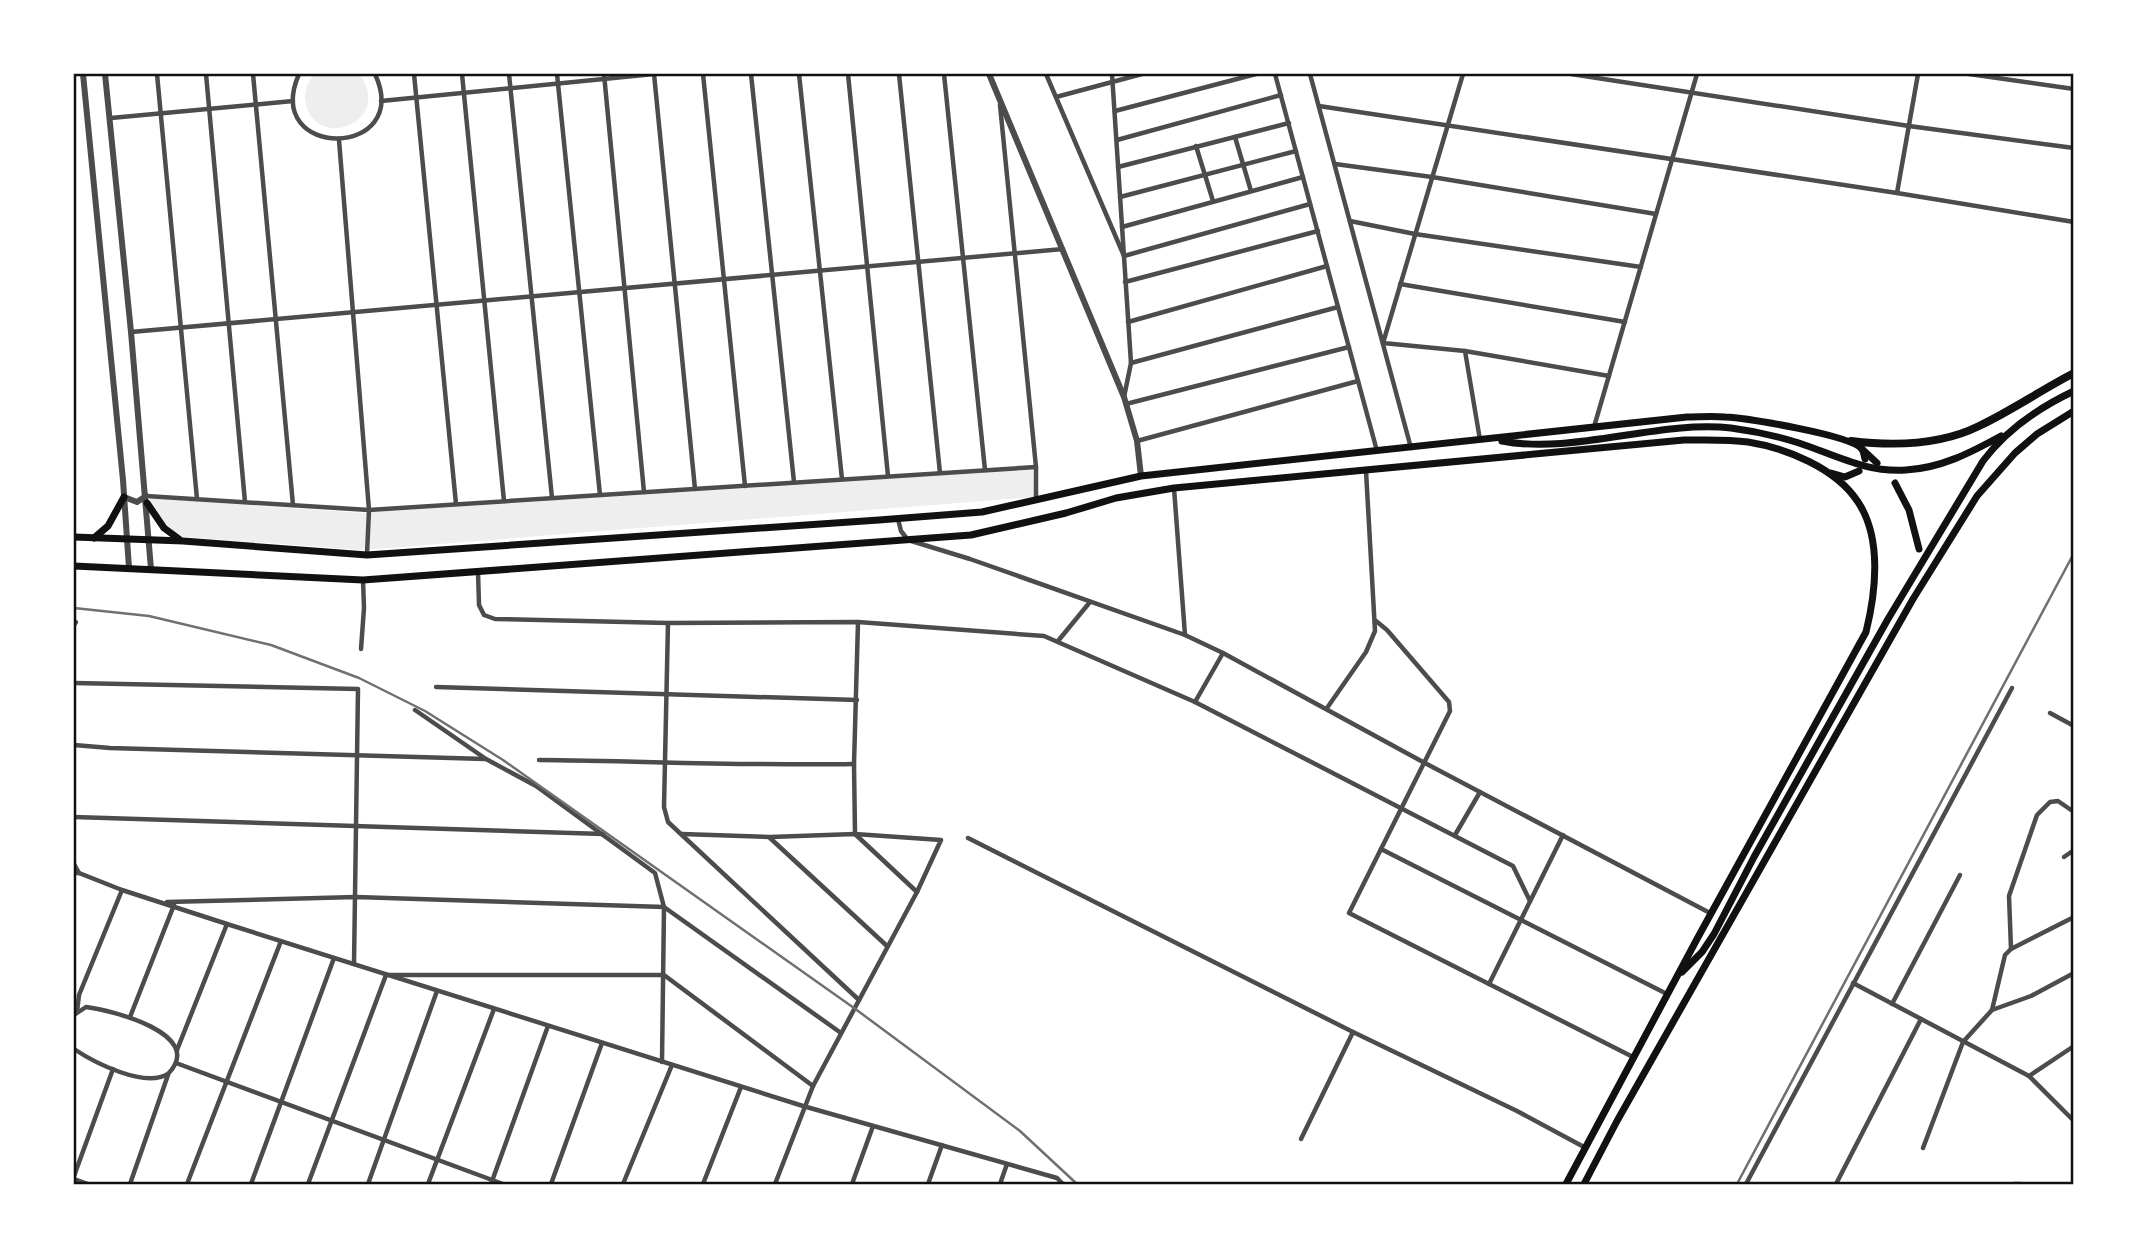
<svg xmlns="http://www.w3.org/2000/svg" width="2147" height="1258" font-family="'DM Sans',sans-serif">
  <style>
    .green { fill: #eee }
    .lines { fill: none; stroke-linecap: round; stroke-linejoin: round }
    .minor { stroke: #4c4c4c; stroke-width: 4.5 }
    .tertiary { stroke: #4c4c4c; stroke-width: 6 }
    .primary { stroke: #111; stroke-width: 7 }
    .trunk { stroke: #111; stroke-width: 8 }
    .rail { stroke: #707070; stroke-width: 2.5 }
    .neatline { fill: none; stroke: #111; stroke-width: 2.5 }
  </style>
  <rect width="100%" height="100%" fill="#fff"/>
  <!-- green -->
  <g class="green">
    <path d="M 315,74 L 359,74 C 395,121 317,152 306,104 C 303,92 307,83 315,74 Z"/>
    <path d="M 1033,469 L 1034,497 L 364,550 L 184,537 C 169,528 152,516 149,498 L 362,513 Z"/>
  </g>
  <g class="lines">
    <!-- minor -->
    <g class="minor">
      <path d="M 157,74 L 197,499"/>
      <path d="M 206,74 L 245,502"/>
      <path d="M 253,74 L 293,505"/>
      <path d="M 299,74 C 261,161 414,159 375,74"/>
      <path d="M 414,74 L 456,504"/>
      <path d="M 462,74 L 504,501"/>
      <path d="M 509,74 L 552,498"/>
      <path d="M 557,74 L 600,495"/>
      <path d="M 604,74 L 644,492"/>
      <path d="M 654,74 L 695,489"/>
      <path d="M 703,74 L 745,486"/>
      <path d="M 751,74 L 794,482"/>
      <path d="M 799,74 L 842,479"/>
      <path d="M 848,74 L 888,476"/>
      <path d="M 899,74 L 940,473"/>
      <path d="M 944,74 L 985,470"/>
      <path d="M 1046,74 L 1124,256 L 1310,204"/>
      <path d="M 1112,74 L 1131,363 L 1124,397"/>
      <path d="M 1275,74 L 1377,451"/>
      <path d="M 1310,74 L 1411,448"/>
      <path d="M 1463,74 L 1383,343 L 1465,351 L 1609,376"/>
      <path d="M 1571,74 L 1909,126 L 2074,148"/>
      <path d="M 1969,74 L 2074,89"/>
      <path d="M 1056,97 L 1142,74"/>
      <path d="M 381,101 L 654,74"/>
      <path d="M 1000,105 L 1036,467 L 1036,500"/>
      <path d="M 1319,106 L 1897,193 L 2074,222"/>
      <path d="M 1115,111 L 1256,74"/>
      <path d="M 111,118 L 293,101"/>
      <path d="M 1235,137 L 1251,191"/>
      <path d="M 339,140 L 369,510 L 367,554"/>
      <path d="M 1117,140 L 1281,95"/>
      <path d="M 1196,146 L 1213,201"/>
      <path d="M 1335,164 L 1432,177 L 1656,214"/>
      <path d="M 1118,167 L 1289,123"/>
      <path d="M 1897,193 L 1918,74"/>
      <path d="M 1120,197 L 1296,151"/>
      <path d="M 1350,221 L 1415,234 L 1641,267"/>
      <path d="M 1122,227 L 1303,177"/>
      <path d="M 1125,282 L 1318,231"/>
      <path d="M 1400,284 L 1625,322"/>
      <path d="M 1128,322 L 1327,266"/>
      <path d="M 131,332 L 1063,249"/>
      <path d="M 1465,351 L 1480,440"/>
      <path d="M 1131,363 L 1338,307"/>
      <path d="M 1126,404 L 1349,347"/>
      <path d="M 1594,427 L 1697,74"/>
      <path d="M 1137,441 L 1358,381"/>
      <path d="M 1174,488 L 1185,635"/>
      <path d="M 146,496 L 369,510 L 1036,467"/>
      <path d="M 898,519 L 901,531 L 908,540 L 970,559 L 1185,635 L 1223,653 L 1423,762 L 1710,913"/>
      <path d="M 478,571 L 479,605 L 484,615 L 495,619 L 668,623 L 858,622 L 1044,636 L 1195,702 L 1513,866 L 1530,901"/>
      <path d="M 1376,621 L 1387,630 L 1449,702 L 1450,711 L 1349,913 L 1633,1057"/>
      <path d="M 858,622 L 854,764 L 855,834 L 917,892"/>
      <path d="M 668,623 L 664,807 L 668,822 L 859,1000"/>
      <path d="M 74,625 L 76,622"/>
      <path d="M 1058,641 L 1090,602"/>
      <path d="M 361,649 L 364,608 L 363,580"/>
      <path d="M 74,683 L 358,689 L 354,964"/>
      <path d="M 436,687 L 857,700"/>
      <path d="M 1195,702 L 1223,653"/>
      <path d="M 1327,708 L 1366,652 L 1375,631 L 1366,471"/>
      <path d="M 415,710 L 486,759 L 536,786 L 655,873 L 664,907 L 662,1062"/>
      <path d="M 2050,713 L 2074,726"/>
      <path d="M 74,745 L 110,748 L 485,759"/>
      <path d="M 539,760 C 644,761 749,766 854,764"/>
      <path d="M 74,817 L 603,834"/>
      <path d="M 682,834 L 770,837 L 855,834 L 941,840 L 917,892 L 813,1086 L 775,1184"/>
      <path d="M 1455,835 L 1480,792"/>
      <path d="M 770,838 L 887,946"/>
      <path d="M 968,838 L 1353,1032 L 1517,1111 L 1584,1147"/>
      <path d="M 1381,849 L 1667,994"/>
      <path d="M 2064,857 L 2074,850"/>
      <path d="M 74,864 L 79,873"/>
      <path d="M 74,873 L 79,873 L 122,890 L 227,924 L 803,1106 L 1057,1178 L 1063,1184"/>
      <path d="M 167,902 L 356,897 L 664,907 L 841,1033"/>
      <path d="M 2011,949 L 2009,896 L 2037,815 L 2050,802 L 2058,801 L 2074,812"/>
      <path d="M 1853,983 L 2029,1076 L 2074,1121"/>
      <path d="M 1489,984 L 1563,835"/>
      <path d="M 1892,1004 L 1960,875"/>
      <path d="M 1992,1010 L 2005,955 L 2011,949 L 2074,917"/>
      <path d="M 77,1012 L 79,995 L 122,890"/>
      <path d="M 74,1015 L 86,1007 C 111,1010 207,1034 168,1074 C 144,1088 95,1063 74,1049"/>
      <path d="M 130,1017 L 174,905"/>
      <path d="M 177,1050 L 227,924"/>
      <path d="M 176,1063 L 503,1184"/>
      <path d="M 2029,1076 L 2074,1046"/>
      <path d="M 1301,1139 L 1353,1032"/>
      <path d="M 1923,1148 L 1963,1042 L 1992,1010 L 2031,996 L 2074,973"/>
      <path d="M 74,1176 L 113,1069"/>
      <path d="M 74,1179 L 88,1184"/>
      <path d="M 130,1184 L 168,1075"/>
      <path d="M 187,1184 L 281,941"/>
      <path d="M 251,1184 L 334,958"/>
      <path d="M 308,1184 L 386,975 L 664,975 L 813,1086"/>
      <path d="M 368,1184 L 437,991"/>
      <path d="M 428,1184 L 494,1009"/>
      <path d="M 491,1184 L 548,1026"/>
      <path d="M 551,1184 L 602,1043"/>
      <path d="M 623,1184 L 672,1065"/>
      <path d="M 703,1184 L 741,1087"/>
      <path d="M 852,1184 L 873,1126"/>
      <path d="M 928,1184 L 942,1145"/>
      <path d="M 1000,1184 L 1007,1164"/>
      <path d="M 1746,1184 L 2012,688"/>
      <path d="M 1836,1184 L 1921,1019"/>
      <path d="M 2014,1184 L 2021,1184"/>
    </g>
    <!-- tertiary -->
    <g class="tertiary">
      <path d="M 83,74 L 123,480 L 129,568"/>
      <path d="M 105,74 L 131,332 L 151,569"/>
      <path d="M 989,74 L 1124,397 L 1137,441 L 1141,476"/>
      <path d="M 124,497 L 137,502 L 146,496"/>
    </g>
    <!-- primary -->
    <g class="primary">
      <path d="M 1502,441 C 1573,455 1658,420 1731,428 C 1754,431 1777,436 1799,443 C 1835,455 1867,473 1906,470 C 1941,468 1970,453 2001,436"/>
      <path d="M 1862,449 L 1877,463"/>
      <path d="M 1831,473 L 1845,477 L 1859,471"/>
      <path d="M 1895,483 L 1909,510 L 1919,549"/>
      <path d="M 147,503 L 164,528 L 179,539"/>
      <path d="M 74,537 L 183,541 L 367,555 L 879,520 L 982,512 L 1141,476 L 1687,417 C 1699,417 1712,416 1725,417 C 1746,418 1851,435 1862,449 C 1864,452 1864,455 1865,459"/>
      <path d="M 94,538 L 108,526 L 124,497"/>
      <path d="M 74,566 L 363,580 L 971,535 L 1066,513 L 1116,498 L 1174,488 L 1684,440 C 1705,440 1727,439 1748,442 C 1786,448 1836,468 1858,502 C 1882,538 1876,592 1866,632 L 1697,939 L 1566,1184"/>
      <path d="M 1682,972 L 1702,952 L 1714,934 L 1754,857 L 1888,619 L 1983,461 C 2007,429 2038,408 2074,391"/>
      <path d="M 1584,1184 L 1617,1121 L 1913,599 L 1977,496 L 2015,453 L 2037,434 L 2074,411"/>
    </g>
    <!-- trunk -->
    <path class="trunk" d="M 1851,441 C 1893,446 1939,446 1979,426 C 2011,411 2041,390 2074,373"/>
    <!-- rail -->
    <g class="rail">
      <path d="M 74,608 L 149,616 L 271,645 L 359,678 L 425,711 L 503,760 L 854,1008 L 1020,1131 L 1077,1184"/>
      <path d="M 1737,1184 L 2074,553"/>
    </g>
  </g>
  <!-- border -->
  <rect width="2147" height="1258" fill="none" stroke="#ffffff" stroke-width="150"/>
  <rect x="75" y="75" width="1997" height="1108" class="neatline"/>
</svg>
